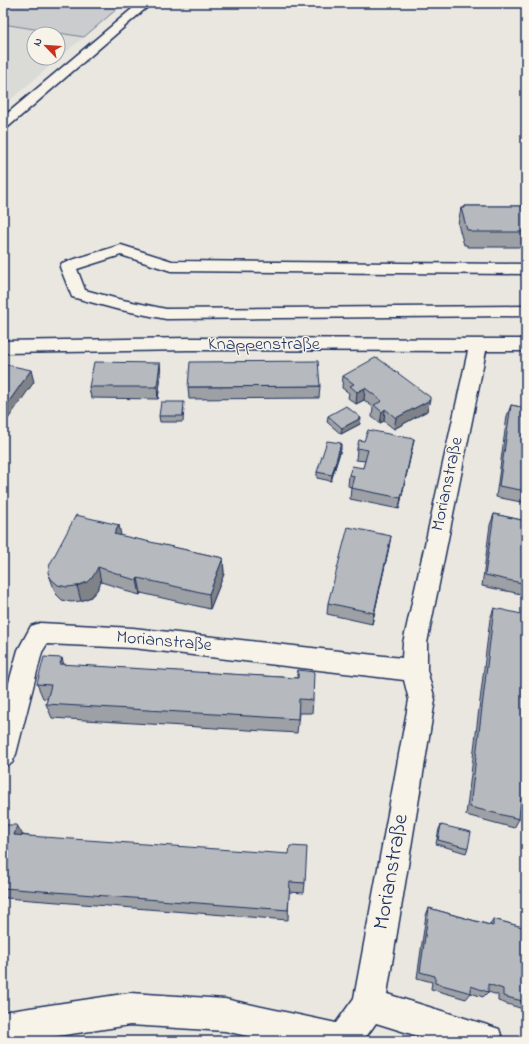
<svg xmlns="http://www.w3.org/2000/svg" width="529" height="1044" font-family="'Indie Flower',sans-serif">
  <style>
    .built { fill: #dadad6; fill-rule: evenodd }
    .green { fill: #cbcccd; stroke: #737e96 }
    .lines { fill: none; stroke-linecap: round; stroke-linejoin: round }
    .minor-casing { stroke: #1b2f5e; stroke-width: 3 }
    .major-casing { stroke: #1b2f5e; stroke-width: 3 }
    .minor { fill: #f7f3e8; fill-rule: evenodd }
    .major { fill: #f7f3e8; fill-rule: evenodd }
    .wall { fill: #9da0a4; stroke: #1b2f5e }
    .shaded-wall { fill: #7f8286; stroke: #1b2f5e }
    .building { fill: #b6babf; stroke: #1b2f5e }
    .labels { text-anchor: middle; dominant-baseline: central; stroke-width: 3; stroke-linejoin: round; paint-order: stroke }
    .street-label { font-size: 18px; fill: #1b2f5e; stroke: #f7f3e8 }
    .near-street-label { font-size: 22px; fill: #1b2f5e; stroke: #f7f3e8 }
  </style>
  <rect width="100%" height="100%" fill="#eae7e0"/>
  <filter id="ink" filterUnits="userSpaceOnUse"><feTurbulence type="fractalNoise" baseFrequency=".025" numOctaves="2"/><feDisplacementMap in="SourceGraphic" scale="8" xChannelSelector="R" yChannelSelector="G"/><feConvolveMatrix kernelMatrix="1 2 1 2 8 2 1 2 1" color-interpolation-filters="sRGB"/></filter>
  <g filter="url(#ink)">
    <!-- built -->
    <path class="built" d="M 3,24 L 84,37 L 3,106 ZM 34,34 L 58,34 L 58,58 L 34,58 Z"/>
    <!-- green -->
    <path class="green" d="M 3,3 L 124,3 L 84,37 L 3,24 Z"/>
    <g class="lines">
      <!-- minor casing -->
      <g class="minor-casing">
        <g id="minor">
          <path d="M 121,245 L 172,261 L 526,264 L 526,274 L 171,271 L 121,255 L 77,269 L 85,290 L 118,299 L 166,309 L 526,306 L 526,316 L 166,319 L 116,309 L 72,297 L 60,267 L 62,263 Z"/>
          <path d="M 189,338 L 526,339 L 526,351 L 486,351 L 427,643 L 427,670 L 435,700 L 387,994 L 487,1025 L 499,1029 L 503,1041 L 434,1041 L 376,1023 L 363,1041 L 269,1041 L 225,1031 L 130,1025 L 25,1041 L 3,1041 L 3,1012 L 130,993 L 225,999 L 336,1023 L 354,998 L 409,700 L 404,680 L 133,648 L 47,644 L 42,652 L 16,754 L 12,763 L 3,767 L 3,704 L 18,650 L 31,626 L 40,623 L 133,628 L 402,658 L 403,643 L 468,351 L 189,350 L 3,353 L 3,341 Z"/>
        </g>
      </g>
      <!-- major casing -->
      <g class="major-casing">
        <path id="major" d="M 139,3 L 152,3 L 8,127 L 3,128 L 3,117 Z"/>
      </g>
      <!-- minor -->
      <use href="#minor" class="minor"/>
      <!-- major -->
      <use href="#major" class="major"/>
    </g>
    <!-- wall -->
    <g class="wall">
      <path d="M 465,206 L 526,206 L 526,247 L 467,247 L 467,245 L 464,245 L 458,224 L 461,208 L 464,208 Z"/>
      <path d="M 161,374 L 158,399 L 91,398 L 89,387 Z"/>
      <path d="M 343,376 L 427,411 L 394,429 L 384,421 L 380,423 L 372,417 L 373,407 L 364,400 L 356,404 L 348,398 L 349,393 L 342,388 Z"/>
      <path d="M 320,386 L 319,398 L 189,399 L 188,387 Z"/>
      <path d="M 511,405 L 526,408 L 526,503 L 496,497 L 507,416 Z"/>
      <path d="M 184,408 L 183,422 L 160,422 L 159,416 Z"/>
      <path d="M 328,416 L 360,424 L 341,434 L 327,422 Z"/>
      <path d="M 414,439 L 399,509 L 350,499 L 351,487 L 348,486 L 349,475 L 363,468 L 365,461 L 356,460 L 357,448 L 364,441 Z"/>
      <path d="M 341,449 L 331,481 L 317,478 L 317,472 Z"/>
      <path d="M 494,514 L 526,521 L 526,595 L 482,586 L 490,525 Z"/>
      <path d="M 121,536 L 223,558 L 224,574 L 210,609 L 141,593 L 140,595 L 125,591 L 124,589 L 101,582 L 97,590 L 91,597 L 81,601 L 71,602 L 62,600 L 56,594 L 48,572 Z"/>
      <path d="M 389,547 L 372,624 L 327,614 L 328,603 Z"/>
      <path d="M 494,608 L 526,743 L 526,753 L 525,755 L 524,765 L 524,798 L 521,805 L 519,819 L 514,828 L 466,815 L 490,619 Z"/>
      <path d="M 64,665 L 297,678 L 298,670 L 313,700 L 312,713 L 299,713 L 297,733 L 52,718 L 46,704 L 48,699 L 43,698 L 37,684 Z"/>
      <path d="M 3,825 L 23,835 L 305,883 L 304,893 L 289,892 L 288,920 L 6,898 L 3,894 Z"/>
      <path d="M 441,825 L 468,848 L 466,853 L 436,844 L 439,829 Z"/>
      <path d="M 429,908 L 490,925 L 493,919 L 526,928 L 526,1010 L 498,1001 L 498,995 L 488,992 L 483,997 L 471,993 L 466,999 L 431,989 L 432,982 L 417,978 L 426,915 Z"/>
    </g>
    <!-- shaded-wall -->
    <g class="shaded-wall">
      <path d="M 160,363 L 161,374 L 158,399 L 157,387 Z"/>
      <path d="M 31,370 L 34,382 L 3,426 L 3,410 Z"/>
      <path d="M 365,388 L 364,400 L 356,404 L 357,392 Z"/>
      <path d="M 430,400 L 427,411 L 394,429 L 396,418 Z"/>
      <path d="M 385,409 L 384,421 L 380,423 L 382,412 Z"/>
      <path d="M 361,418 L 360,424 L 341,434 L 342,428 Z"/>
      <path d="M 414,439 L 412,450 L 399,509 L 401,498 Z"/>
      <path d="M 341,443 L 341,449 L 331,481 L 332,475 Z"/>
      <path d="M 119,525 L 122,540 L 114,534 Z"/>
      <path d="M 391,536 L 389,547 L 372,624 L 374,613 Z"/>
      <path d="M 223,558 L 224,574 L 210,609 L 209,594 Z"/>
      <path d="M 98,567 L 101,582 L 97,590 L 91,597 L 81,601 L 77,586 Z"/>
      <path d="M 138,578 L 141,593 L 140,595 L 137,580 Z"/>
      <path d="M 62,658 L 66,672 L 60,664 Z"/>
      <path d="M 17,825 L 24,837 L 14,835 Z"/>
    </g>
    <!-- building -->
    <g class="building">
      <path d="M 465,206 L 526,206 L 526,232 L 471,232 L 470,230 L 467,230 L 461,208 L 465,208 Z"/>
      <path d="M 375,358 L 379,359 L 430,397 L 430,400 L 396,418 L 385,409 L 382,412 L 374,405 L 382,401 L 365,388 L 357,392 L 350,386 L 354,384 L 343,376 Z"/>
      <path d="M 318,361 L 320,386 L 188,387 L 190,362 Z"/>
      <path d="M 94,362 L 160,363 L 157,387 L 89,387 Z"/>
      <path d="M 3,364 L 31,370 L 3,410 Z"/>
      <path d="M 161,402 L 184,402 L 183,416 L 159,416 Z"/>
      <path d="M 511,405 L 526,408 L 526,491 L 499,486 Z"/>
      <path d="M 346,406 L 361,418 L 342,428 L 328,416 Z"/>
      <path d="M 368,430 L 414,439 L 401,498 L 351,488 L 354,476 L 349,475 L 352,466 L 363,468 L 368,450 L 357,448 L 359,440 L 364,441 Z"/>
      <path d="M 327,441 L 341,443 L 332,475 L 317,472 Z"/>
      <path d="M 494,514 L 526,521 L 526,584 L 485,575 Z"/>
      <path d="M 76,515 L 119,525 L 114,534 L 223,558 L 209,594 L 138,578 L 137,580 L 121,576 L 122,575 L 98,567 L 94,575 L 87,582 L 77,586 L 67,587 L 58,585 L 51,579 L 48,572 L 50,564 Z"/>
      <path d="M 348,527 L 391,536 L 374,613 L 328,603 Z"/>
      <path d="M 494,608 L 526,615 L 526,746 L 525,746 L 524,765 L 526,765 L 526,780 L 524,798 L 521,798 L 519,819 L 470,807 Z"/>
      <path d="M 44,657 L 62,658 L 60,664 L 298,678 L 298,670 L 314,672 L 313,700 L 299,699 L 298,719 L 46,704 L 51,685 L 37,684 Z"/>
      <path d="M 3,825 L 17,825 L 14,835 L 289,854 L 290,846 L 307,847 L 305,883 L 290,882 L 288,910 L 3,888 L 3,871 L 6,861 L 3,861 Z"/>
      <path d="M 441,825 L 471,832 L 468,848 L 438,840 Z"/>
      <path d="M 429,908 L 493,926 L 493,919 L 526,928 L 526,1002 L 503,996 L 503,989 L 488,984 L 488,992 L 471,986 L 471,993 L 435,983 L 435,976 L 420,972 Z"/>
    </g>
  </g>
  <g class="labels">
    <!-- street labels -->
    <g class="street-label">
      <text x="264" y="345">Knappenstraße</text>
      <text transform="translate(448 484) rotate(-78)">Morianstraße</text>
      <text transform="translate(164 642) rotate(5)">Morianstraße</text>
    </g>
    <!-- near-street labels -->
    <g class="near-street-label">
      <text transform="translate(392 872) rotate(-80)">Morianstraße</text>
    </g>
  </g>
  <!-- margin -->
  <rect width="529" height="1044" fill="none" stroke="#f7f3e8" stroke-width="16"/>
  <rect x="8" y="8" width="513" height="1028" fill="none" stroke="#1b2f5e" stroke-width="1.5" filter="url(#ink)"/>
  <!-- north arrow -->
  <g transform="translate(46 46) rotate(295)"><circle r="19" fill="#f7f3e8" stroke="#9fa5b1"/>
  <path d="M0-3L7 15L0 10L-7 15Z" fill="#c8321e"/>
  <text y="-6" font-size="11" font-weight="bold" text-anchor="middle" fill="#1b2f5e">N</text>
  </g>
</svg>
